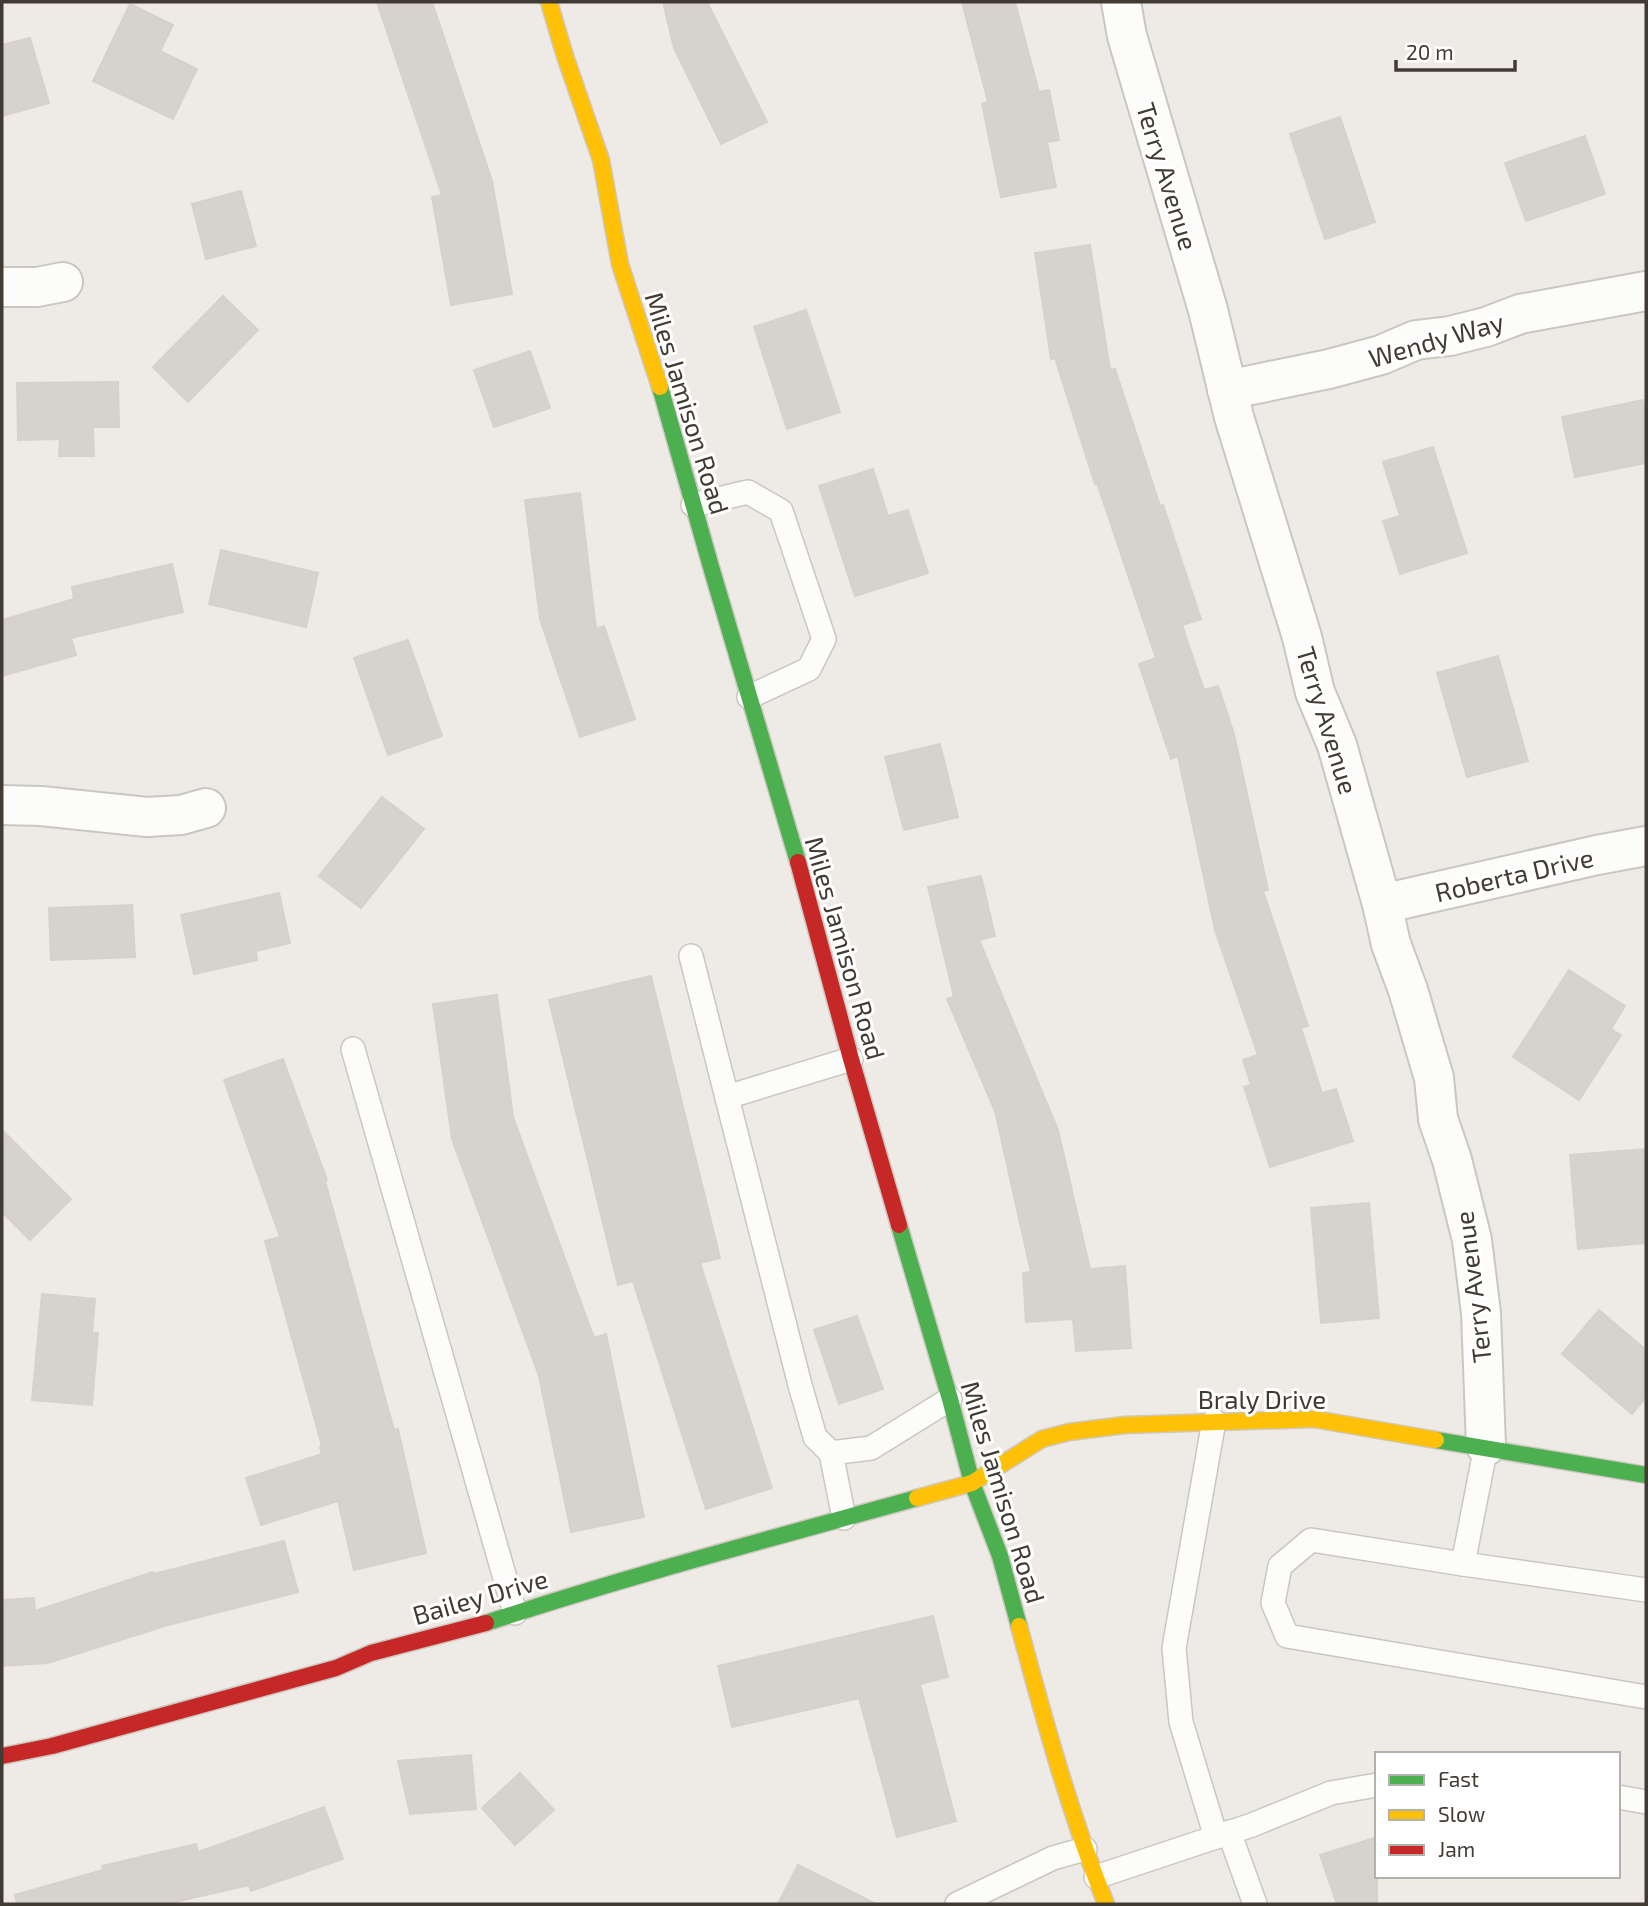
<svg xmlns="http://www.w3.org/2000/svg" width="1648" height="1906" font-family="'Exo 2',sans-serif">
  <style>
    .building { fill: #d6d2ce; stroke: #d6d1cd; stroke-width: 2 }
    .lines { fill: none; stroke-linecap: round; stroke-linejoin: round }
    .lane-casing { stroke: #cac7c3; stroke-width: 26 }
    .street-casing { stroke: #cac7c3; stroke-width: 42 }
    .fast-casing { stroke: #cec8bf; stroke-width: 19 }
    .slow-casing { stroke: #cec8bf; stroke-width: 19 }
    .jam-casing { stroke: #cec8bf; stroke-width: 19 }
    .lane { stroke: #fcfcfb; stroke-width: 23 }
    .street { stroke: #fcfcfb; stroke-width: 38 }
    .fast { stroke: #4caf50; stroke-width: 16 }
    .slow { stroke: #ffc107; stroke-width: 16 }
    .jam { stroke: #c62828; stroke-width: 16 }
    .labels { text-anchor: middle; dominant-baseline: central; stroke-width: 6; stroke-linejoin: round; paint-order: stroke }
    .street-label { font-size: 26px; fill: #423b34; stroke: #fff }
  </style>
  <rect width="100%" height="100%" fill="#eeebe7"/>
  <!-- building -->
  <g class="building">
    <path d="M 377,2 L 432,2 L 492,181 L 512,294 L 451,305 L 432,197 L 442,195 Z"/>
    <path d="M 663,2 L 707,2 L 767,122 L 721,144 L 674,48 Z"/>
    <path d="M 962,2 L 1015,2 L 1039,92 L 1049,90 L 1059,140 L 1047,142 L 1056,187 L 1001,197 L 982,104 L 988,102 Z"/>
    <path d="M 130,4 L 173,25 L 160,51 L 197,69 L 173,119 L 93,81 Z"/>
    <path d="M 30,38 L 49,103 L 2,116 L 2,45 Z"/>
    <path d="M 1340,117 L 1375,222 L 1325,239 L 1290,134 Z"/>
    <path d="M 1585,136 L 1605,194 L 1526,221 L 1505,163 Z"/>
    <path d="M 241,191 L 256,246 L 206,259 L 192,204 Z"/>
    <path d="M 1090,245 L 1110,370 L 1115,369 L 1160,506 L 1163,505 L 1201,619 L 1182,625 L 1204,690 L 1218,686 L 1234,734 L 1268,890 L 1263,891 L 1308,1026 L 1301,1028 L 1322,1093 L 1336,1089 L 1353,1141 L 1270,1167 L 1244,1087 L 1251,1085 L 1243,1060 L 1258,1055 L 1215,930 L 1178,756 L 1171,759 L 1139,664 L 1156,658 L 1097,483 L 1095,484 L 1055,358 L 1051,359 L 1035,253 Z"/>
    <path d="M 223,296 L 258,330 L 188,402 L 153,367 Z"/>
    <path d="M 806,310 L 840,412 L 787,429 L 754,327 Z"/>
    <path d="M 530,351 L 550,408 L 494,427 L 474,370 Z"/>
    <path d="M 118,382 L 119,427 L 93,427 L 94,456 L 59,456 L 60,439 L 18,440 L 17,383 Z"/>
    <path d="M 1643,400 L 1646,417 L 1646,463 L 1575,477 L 1562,417 Z"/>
    <path d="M 1433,447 L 1467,553 L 1400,574 L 1383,521 L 1400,516 L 1383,462 Z"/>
    <path d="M 873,469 L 888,516 L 908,510 L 928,573 L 855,596 L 819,486 Z"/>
    <path d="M 580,493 L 596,629 L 604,626 L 635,719 L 580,737 L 540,619 L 525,500 Z"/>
    <path d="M 221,550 L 318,573 L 306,627 L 209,604 Z"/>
    <path d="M 172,564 L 183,612 L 71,638 L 76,655 L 2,676 L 2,620 L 74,599 L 72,587 Z"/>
    <path d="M 408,640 L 442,736 L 388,755 L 354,658 Z"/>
    <path d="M 1498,656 L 1528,761 L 1467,777 L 1437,673 Z"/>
    <path d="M 940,744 L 958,817 L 904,830 L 885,757 Z"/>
    <path d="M 382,797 L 424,829 L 361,908 L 319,876 Z"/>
    <path d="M 981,876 L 995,936 L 979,940 L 1058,1130 L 1090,1269 L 1125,1266 L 1131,1348 L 1076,1351 L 1073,1319 L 1026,1322 L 1023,1273 L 1031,1272 L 995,1111 L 947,999 L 954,997 L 928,887 Z"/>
    <path d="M 279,893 L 290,943 L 256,951 L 257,960 L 194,974 L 181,915 Z"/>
    <path d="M 132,905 L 135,957 L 51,960 L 49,908 Z"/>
    <path d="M 1569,970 L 1625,1006 L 1611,1029 L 1621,1035 L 1579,1100 L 1513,1057 Z"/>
    <path d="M 651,976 L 720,1258 L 700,1263 L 772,1488 L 706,1509 L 633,1281 L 618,1285 L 549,1000 Z"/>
    <path d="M 497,995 L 513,1117 L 594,1338 L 606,1334 L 644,1517 L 571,1532 L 539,1376 L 452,1139 L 433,1004 Z"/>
    <path d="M 283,1059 L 327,1180 L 325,1181 L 394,1430 L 398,1429 L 426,1553 L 354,1570 L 338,1501 L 261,1525 L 246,1478 L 322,1454 L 320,1447 L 322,1446 L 265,1241 L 280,1237 L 224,1080 Z"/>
    <path d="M 2,1130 L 71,1199 L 30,1240 L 2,1212 Z"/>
    <path d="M 1646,1149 L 1646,1243 L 1578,1249 L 1570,1155 Z"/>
    <path d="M 1369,1203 L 1379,1318 L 1321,1323 L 1311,1208 Z"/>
    <path d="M 42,1294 L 95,1299 L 92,1333 L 98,1333 L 92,1405 L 32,1400 Z"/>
    <path d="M 1599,1310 L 1646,1350 L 1646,1397 L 1632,1414 L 1562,1354 Z"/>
    <path d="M 857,1316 L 883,1389 L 839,1404 L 814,1330 Z"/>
    <path d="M 284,1541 L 298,1592 L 168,1625 L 48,1663 L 2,1666 L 2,1600 L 34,1598 L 35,1611 L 153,1572 L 154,1574 Z"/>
    <path d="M 933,1616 L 948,1677 L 920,1684 L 956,1821 L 897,1837 L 859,1698 L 732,1727 L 718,1666 Z"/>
    <path d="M 471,1755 L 476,1809 L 410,1814 L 398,1761 Z"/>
    <path d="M 520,1773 L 554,1810 L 515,1845 L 482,1808 Z"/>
    <path d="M 324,1807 L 343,1859 L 251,1891 L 249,1885 L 166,1904 L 17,1904 L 15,1895 L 103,1870 L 102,1866 L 196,1844 L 198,1852 Z"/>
    <path d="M 1377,1837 L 1377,1904 L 1337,1904 L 1320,1855 Z"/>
    <path d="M 798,1865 L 876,1904 L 778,1904 Z"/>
  </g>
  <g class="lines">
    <!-- lane casing -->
    <g class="lane-casing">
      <g id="lane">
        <path d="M 693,505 L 748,492 L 781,511 L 824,639 L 809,669 L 749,697"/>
        <path d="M 691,956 L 800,1385 L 815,1437 L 831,1453 L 871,1448 L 950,1399"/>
        <path d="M 353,1049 L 515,1613"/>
        <path d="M 727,1097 L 851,1059"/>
        <path d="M 1214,1421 L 1174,1648 L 1181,1722 L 1216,1837"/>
        <path d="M 831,1453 L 844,1518"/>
        <path d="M 1463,1564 L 1486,1446"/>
        <path d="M 1646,1590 L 1463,1564 L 1311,1540 L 1280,1566 L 1273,1603 L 1287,1636 L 1646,1697"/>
        <path d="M 1618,1797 L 1646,1802"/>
        <path d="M 1229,1832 L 1255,1904"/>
        <path d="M 1096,1877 L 1252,1825 L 1331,1793 L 1377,1785"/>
        <path d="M 957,1904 L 1053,1858 L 1085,1849"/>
      </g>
    </g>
    <!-- street casing -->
    <g class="street-casing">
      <g id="street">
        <path d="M 1121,2 L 1127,36 L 1208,310 L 1234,417 L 1302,637 L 1315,692 L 1337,745 L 1382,904 L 1391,944 L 1408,990 L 1434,1078 L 1438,1119 L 1452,1160 L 1472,1240 L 1481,1313 L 1486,1446"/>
        <path d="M 2,287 L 37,287 L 63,282"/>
        <path d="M 1227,390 L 1329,369 L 1381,355 L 1416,340 L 1450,336 L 1486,327 L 1520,314 L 1646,291"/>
        <path d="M 2,805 L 41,806 L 147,817 L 181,815 L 206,808"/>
        <path d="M 1382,904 L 1597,855 L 1646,846"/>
      </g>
    </g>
    <!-- fast casing -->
    <g class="fast-casing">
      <g id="fast">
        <path d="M 660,387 L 711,567 L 798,862"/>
        <path d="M 899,1225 L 950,1399 L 972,1483 L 1000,1556 L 1019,1626"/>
        <path d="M 1436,1440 L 1646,1475"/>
        <path d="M 486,1623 C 628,1576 773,1538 917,1498"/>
      </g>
    </g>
    <!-- slow casing -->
    <g class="slow-casing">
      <g id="slow">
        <path d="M 549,2 L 565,56 L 601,160 L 620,264 L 660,387"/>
        <path d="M 917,1498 L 972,1483 L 1042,1439 L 1069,1432 L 1125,1425 L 1314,1419 L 1436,1440"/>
        <path d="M 1019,1626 C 1044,1719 1070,1814 1106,1904"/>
      </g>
    </g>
    <!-- jam casing -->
    <g class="jam-casing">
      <g id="jam">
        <path d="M 798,862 L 851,1059 L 899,1225"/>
        <path d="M 2,1756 L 52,1746 L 336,1668 L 371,1653 L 486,1623"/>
      </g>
    </g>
    <!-- lane -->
    <use href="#lane" class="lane"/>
    <!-- street -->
    <use href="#street" class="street"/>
    <!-- fast -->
    <use href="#fast" class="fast"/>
    <!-- slow -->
    <use href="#slow" class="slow"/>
    <!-- jam -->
    <use href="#jam" class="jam"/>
  </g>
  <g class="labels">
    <!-- street labels -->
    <g class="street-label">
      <text transform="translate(1168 176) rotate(73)">Terry Avenue</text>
      <text transform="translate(1436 339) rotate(-16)">Wendy Way</text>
      <text transform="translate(688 403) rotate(73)">Miles Jamison Road</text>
      <text transform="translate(1328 720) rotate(73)">Terry Avenue</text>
      <text transform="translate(1514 874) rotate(-13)">Roberta Drive</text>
      <text transform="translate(846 948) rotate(74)">Miles Jamison Road</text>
      <text transform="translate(1472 1287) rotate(-97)">Terry Avenue</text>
      <text x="1262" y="1398">Braly Drive</text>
      <text transform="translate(1004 1492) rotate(73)">Miles Jamison Road</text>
      <text transform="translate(480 1596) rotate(-16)">Bailey Drive</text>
    </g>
  </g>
  <!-- border -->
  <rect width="1648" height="1906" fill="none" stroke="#423b34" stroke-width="7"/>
  <!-- legend -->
  <rect x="1375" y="1752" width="245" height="126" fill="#ffffff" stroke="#b3b1ae" stroke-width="2"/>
  <rect x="1389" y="1775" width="35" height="10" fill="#4caf50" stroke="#b3b1ae" stroke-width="2"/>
  <text x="1438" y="1787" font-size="21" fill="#423b34">Fast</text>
  <rect x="1389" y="1810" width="35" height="10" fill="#ffc107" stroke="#b3b1ae" stroke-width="2"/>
  <text x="1438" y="1822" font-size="21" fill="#423b34">Slow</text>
  <rect x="1389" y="1845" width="35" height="10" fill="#c62828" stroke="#b3b1ae" stroke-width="2"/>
  <text x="1438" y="1857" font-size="21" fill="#423b34">Jam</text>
  <!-- scale -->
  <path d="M1396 60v10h119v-10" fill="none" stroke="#423b34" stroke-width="3.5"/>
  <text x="1406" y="60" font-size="21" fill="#423b34" stroke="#ffffff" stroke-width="5" paint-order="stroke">20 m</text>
</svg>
